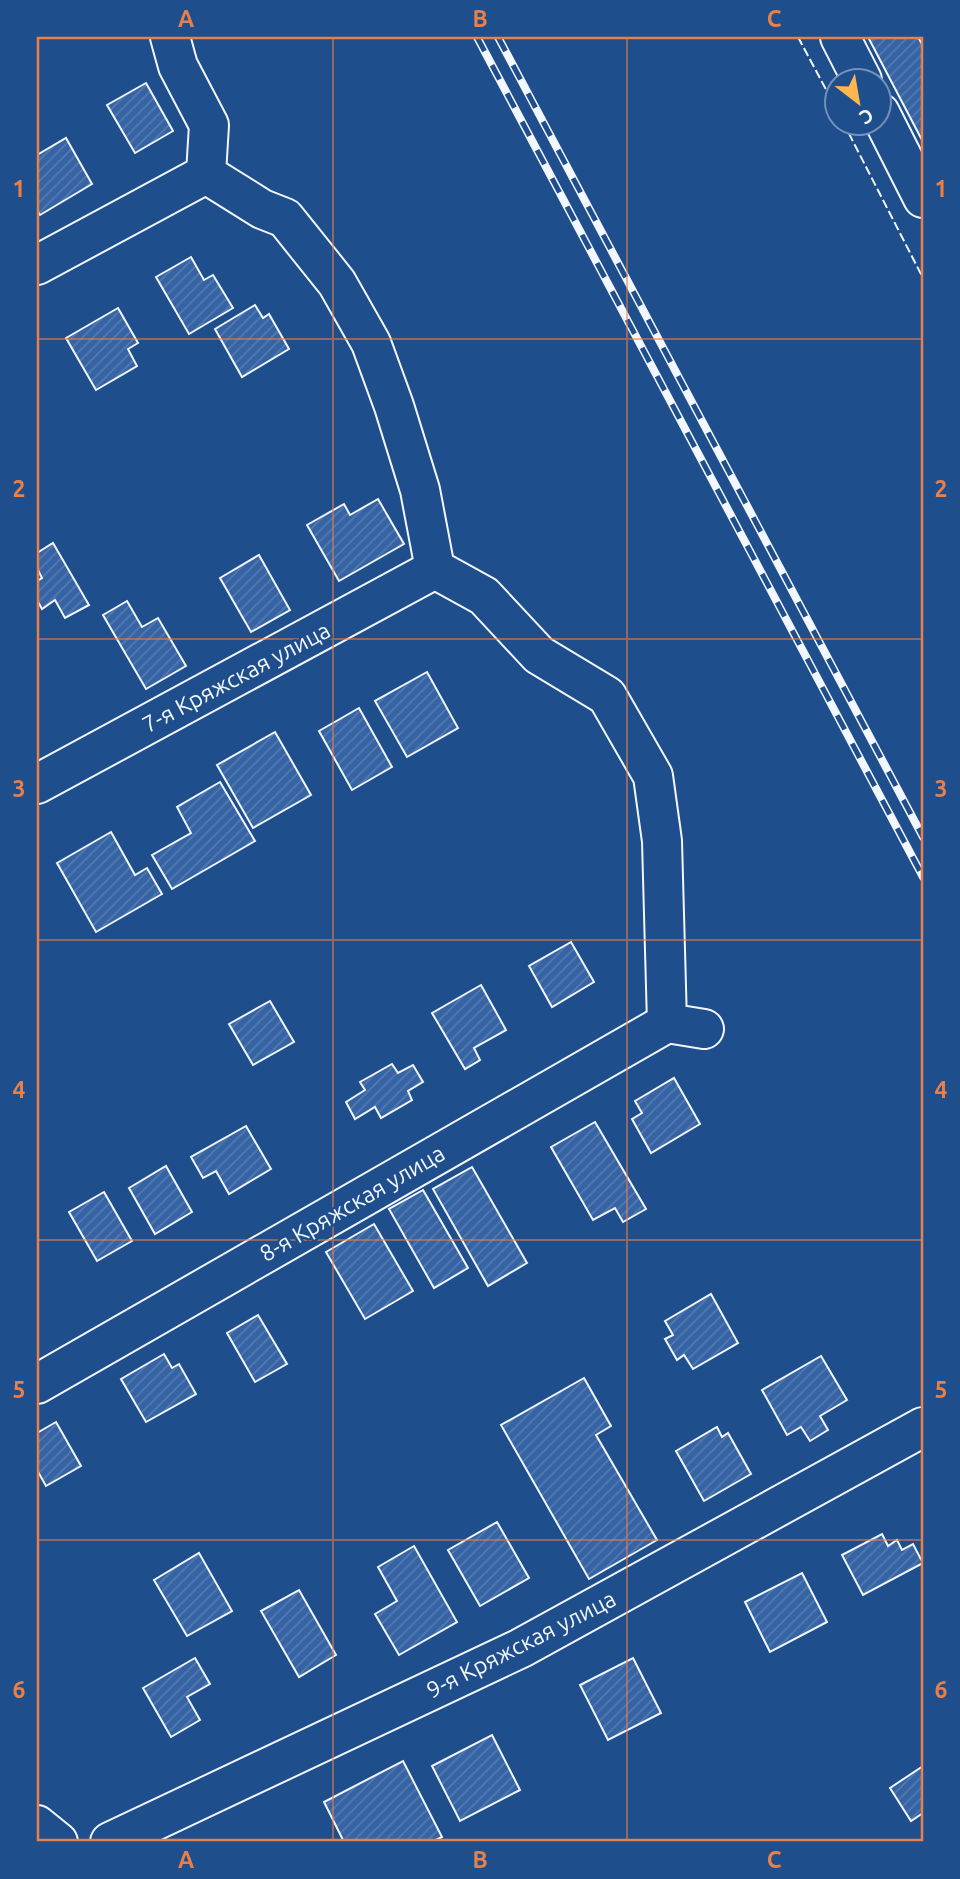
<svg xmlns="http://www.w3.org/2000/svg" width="960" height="1879" font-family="Ubuntu,sans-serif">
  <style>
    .building { fill: url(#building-hatch); stroke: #f2f6ff; stroke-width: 2 }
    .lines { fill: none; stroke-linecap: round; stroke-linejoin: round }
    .minor-casing { stroke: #f2f6ff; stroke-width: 42 }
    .major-casing { stroke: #f2f6ff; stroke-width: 42 }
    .minor { stroke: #1f4e8c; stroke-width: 38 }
    .major { stroke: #1f4e8c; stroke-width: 38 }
    .rail-casing { stroke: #f2f6ff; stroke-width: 8 }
    .rail { stroke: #1f4e8c; stroke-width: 5; stroke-dasharray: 16; stroke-linecap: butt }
    .fence { stroke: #f2f6ff; stroke-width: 2; stroke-dasharray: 9 3.5; stroke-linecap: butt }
    .grid { fill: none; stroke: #ea8049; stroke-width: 2; stroke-opacity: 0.55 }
    .labels { text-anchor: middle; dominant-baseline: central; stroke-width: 5; stroke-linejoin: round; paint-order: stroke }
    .street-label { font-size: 23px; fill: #f2f6ff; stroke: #1f4e8c }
    .neatline { fill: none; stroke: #ea8049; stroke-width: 2.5 }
    .grid-label { font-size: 23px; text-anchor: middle; font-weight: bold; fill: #ea8049 }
  </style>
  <defs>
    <pattern id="building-hatch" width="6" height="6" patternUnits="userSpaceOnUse" patternTransform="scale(1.75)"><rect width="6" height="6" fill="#3563a3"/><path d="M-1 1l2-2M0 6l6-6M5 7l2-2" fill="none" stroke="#537ab1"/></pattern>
  </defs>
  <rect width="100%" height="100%" fill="#1f4e8c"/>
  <!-- building -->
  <g class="building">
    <path d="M 868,37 L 918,37 L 923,46 L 923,142 Z"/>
    <path d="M 146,83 L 173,131 L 135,153 L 107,105 Z"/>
    <path d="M 66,138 L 92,184 L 40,215 L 37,210 L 37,155 Z"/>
    <path d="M 191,257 L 204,280 L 213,275 L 233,308 L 189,334 L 156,277 Z"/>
    <path d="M 255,305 L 263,318 L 269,314 L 289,349 L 242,377 L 215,329 Z"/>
    <path d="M 118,308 L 138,343 L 128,349 L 137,366 L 96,390 L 66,338 Z"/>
    <path d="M 378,499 L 404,544 L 339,581 L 307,525 L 344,504 L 350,515 Z"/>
    <path d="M 53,543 L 89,605 L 65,618 L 55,600 L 42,609 L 37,600 L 37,581 L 42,578 L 37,568 L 37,553 Z"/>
    <path d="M 259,555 L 290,610 L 251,632 L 220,578 Z"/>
    <path d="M 127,601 L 142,627 L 158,618 L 186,666 L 146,689 L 103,615 Z"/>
    <path d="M 427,672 L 458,728 L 407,757 L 375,701 Z"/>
    <path d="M 359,708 L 392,767 L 352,790 L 319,731 Z"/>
    <path d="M 275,732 L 311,795 L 253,828 L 217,765 Z"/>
    <path d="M 220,782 L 255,841 L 172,889 L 152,855 L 191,833 L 177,807 Z"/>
    <path d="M 111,832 L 135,875 L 147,868 L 162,894 L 96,932 L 57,863 Z"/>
    <path d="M 571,942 L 594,982 L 552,1007 L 529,966 Z"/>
    <path d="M 481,985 L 506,1030 L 474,1048 L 480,1060 L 465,1069 L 432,1013 Z"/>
    <path d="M 270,1001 L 294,1042 L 253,1065 L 229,1024 Z"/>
    <path d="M 392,1064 L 398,1073 L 413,1065 L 423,1082 L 408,1091 L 412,1100 L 381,1118 L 375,1107 L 355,1119 L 346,1102 L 365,1090 L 360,1082 Z"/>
    <path d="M 674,1078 L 700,1124 L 651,1153 L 632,1119 L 642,1113 L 635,1101 Z"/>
    <path d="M 595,1122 L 646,1209 L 623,1222 L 615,1208 L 593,1220 L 551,1147 Z"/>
    <path d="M 246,1126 L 271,1169 L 229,1194 L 216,1171 L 203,1178 L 191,1157 Z"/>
    <path d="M 166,1166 L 192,1212 L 155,1234 L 129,1188 Z"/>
    <path d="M 472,1167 L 527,1263 L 488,1286 L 433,1189 Z"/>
    <path d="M 423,1190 L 468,1268 L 434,1288 L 389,1209 Z"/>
    <path d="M 104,1192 L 132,1241 L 97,1261 L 69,1212 Z"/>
    <path d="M 374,1224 L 413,1291 L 365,1319 L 326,1252 Z"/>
    <path d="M 711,1294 L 738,1343 L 693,1369 L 684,1355 L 677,1360 L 665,1339 L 673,1335 L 665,1321 Z"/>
    <path d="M 258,1315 L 287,1364 L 255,1382 L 227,1333 Z"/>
    <path d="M 164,1354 L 172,1368 L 179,1364 L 196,1394 L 146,1422 L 121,1379 Z"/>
    <path d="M 821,1356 L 847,1400 L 820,1416 L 828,1430 L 810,1441 L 801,1427 L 787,1435 L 762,1390 Z"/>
    <path d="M 584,1378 L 611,1426 L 596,1435 L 657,1540 L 589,1579 L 501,1425 Z"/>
    <path d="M 56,1422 L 81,1466 L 46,1486 L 37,1470 L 37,1433 Z"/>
    <path d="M 717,1427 L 722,1437 L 728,1433 L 751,1474 L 704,1501 L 676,1451 Z"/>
    <path d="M 497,1522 L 529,1578 L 480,1606 L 448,1550 Z"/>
    <path d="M 882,1534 L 888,1546 L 897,1540 L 902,1550 L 913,1544 L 923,1563 L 863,1595 L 842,1555 Z"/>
    <path d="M 414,1546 L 457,1622 L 399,1655 L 375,1614 L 397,1601 L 378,1567 Z"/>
    <path d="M 199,1553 L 232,1611 L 187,1636 L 154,1580 Z"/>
    <path d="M 802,1573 L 827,1622 L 770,1652 L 745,1602 Z"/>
    <path d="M 299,1590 L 336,1655 L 299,1677 L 261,1611 Z"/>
    <path d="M 195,1658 L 210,1684 L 187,1697 L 200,1720 L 171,1737 L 143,1688 Z"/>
    <path d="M 633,1658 L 661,1713 L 608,1740 L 580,1685 Z"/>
    <path d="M 492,1735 L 520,1790 L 460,1821 L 432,1766 Z"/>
    <path d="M 403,1761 L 442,1837 L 432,1842 L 344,1842 L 324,1802 Z"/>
    <path d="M 923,1766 L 923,1813 L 911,1821 L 890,1788 Z"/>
  </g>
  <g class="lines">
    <!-- minor casing -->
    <g class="minor-casing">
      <g id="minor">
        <path d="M 170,37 L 178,66 L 209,125 L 206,174 L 262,209 L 285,218 L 337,283 L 371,343 L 394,406 L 420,490 L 435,569 L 484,596 L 539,655 L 607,696 L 653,776 L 662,841 L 667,1023 L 704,1029"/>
        <path d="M 840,37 L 862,80"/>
        <path d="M 880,113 L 923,198"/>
        <path d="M 37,265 L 206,174"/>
        <path d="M 37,784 L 435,569"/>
        <path d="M 37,1384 L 667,1023"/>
        <path d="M 110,1842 L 521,1648 L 923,1427"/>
      </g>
    </g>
    <!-- major casing -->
    <g class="major-casing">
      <path id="major" d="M 37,1825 L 58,1842"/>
    </g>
    <!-- minor -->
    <use href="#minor" class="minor"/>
    <!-- major -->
    <use href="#major" class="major"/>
    <!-- rail casing -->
    <g class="rail-casing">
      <g id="rail">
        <path d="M 477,37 L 923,877"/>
        <path d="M 498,37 L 923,837"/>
      </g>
    </g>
    <!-- rail -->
    <use href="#rail" class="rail"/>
    <!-- fence -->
    <g class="fence">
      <path d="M 798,37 L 838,112"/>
      <path d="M 843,122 L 923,278"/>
    </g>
  </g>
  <!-- grid -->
  <path class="grid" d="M 333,37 L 333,1842M 627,37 L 627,1842M 37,339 L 923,339M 37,639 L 923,639M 37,940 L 923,940M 37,1240 L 923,1240M 37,1540 L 923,1540"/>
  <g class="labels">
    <!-- street labels -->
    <g class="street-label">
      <text transform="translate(236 677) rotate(-28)">7-я Кряжская улица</text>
      <text transform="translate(352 1203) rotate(-30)">8-я Кряжская улица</text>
      <text transform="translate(521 1644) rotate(-27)">9-я Кряжская улица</text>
    </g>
  </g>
  <!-- border -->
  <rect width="960" height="1879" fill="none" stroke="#1f4e8c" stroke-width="77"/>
  <!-- north arrow -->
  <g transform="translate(858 102) rotate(149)"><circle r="33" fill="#1f4e8c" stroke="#7391ba" stroke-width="2"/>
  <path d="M0-5L12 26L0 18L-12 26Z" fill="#ffb74d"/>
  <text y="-10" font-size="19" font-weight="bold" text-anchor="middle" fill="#f2f6ff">С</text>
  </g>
  <rect x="38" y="38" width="884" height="1802" class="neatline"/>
  <g class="grid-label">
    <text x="186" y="27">A</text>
    <text x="480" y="27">B</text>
    <text x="774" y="27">C</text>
    <text x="19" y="197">1</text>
    <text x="941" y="197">1</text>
    <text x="19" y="497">2</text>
    <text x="941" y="497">2</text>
    <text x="19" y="797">3</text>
    <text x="941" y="797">3</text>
    <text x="19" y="1098">4</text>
    <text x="941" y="1098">4</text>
    <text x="19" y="1398">5</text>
    <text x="941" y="1398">5</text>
    <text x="19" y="1698">6</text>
    <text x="941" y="1698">6</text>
    <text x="186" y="1868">A</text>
    <text x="480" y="1868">B</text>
    <text x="774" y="1868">C</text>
  </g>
</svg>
